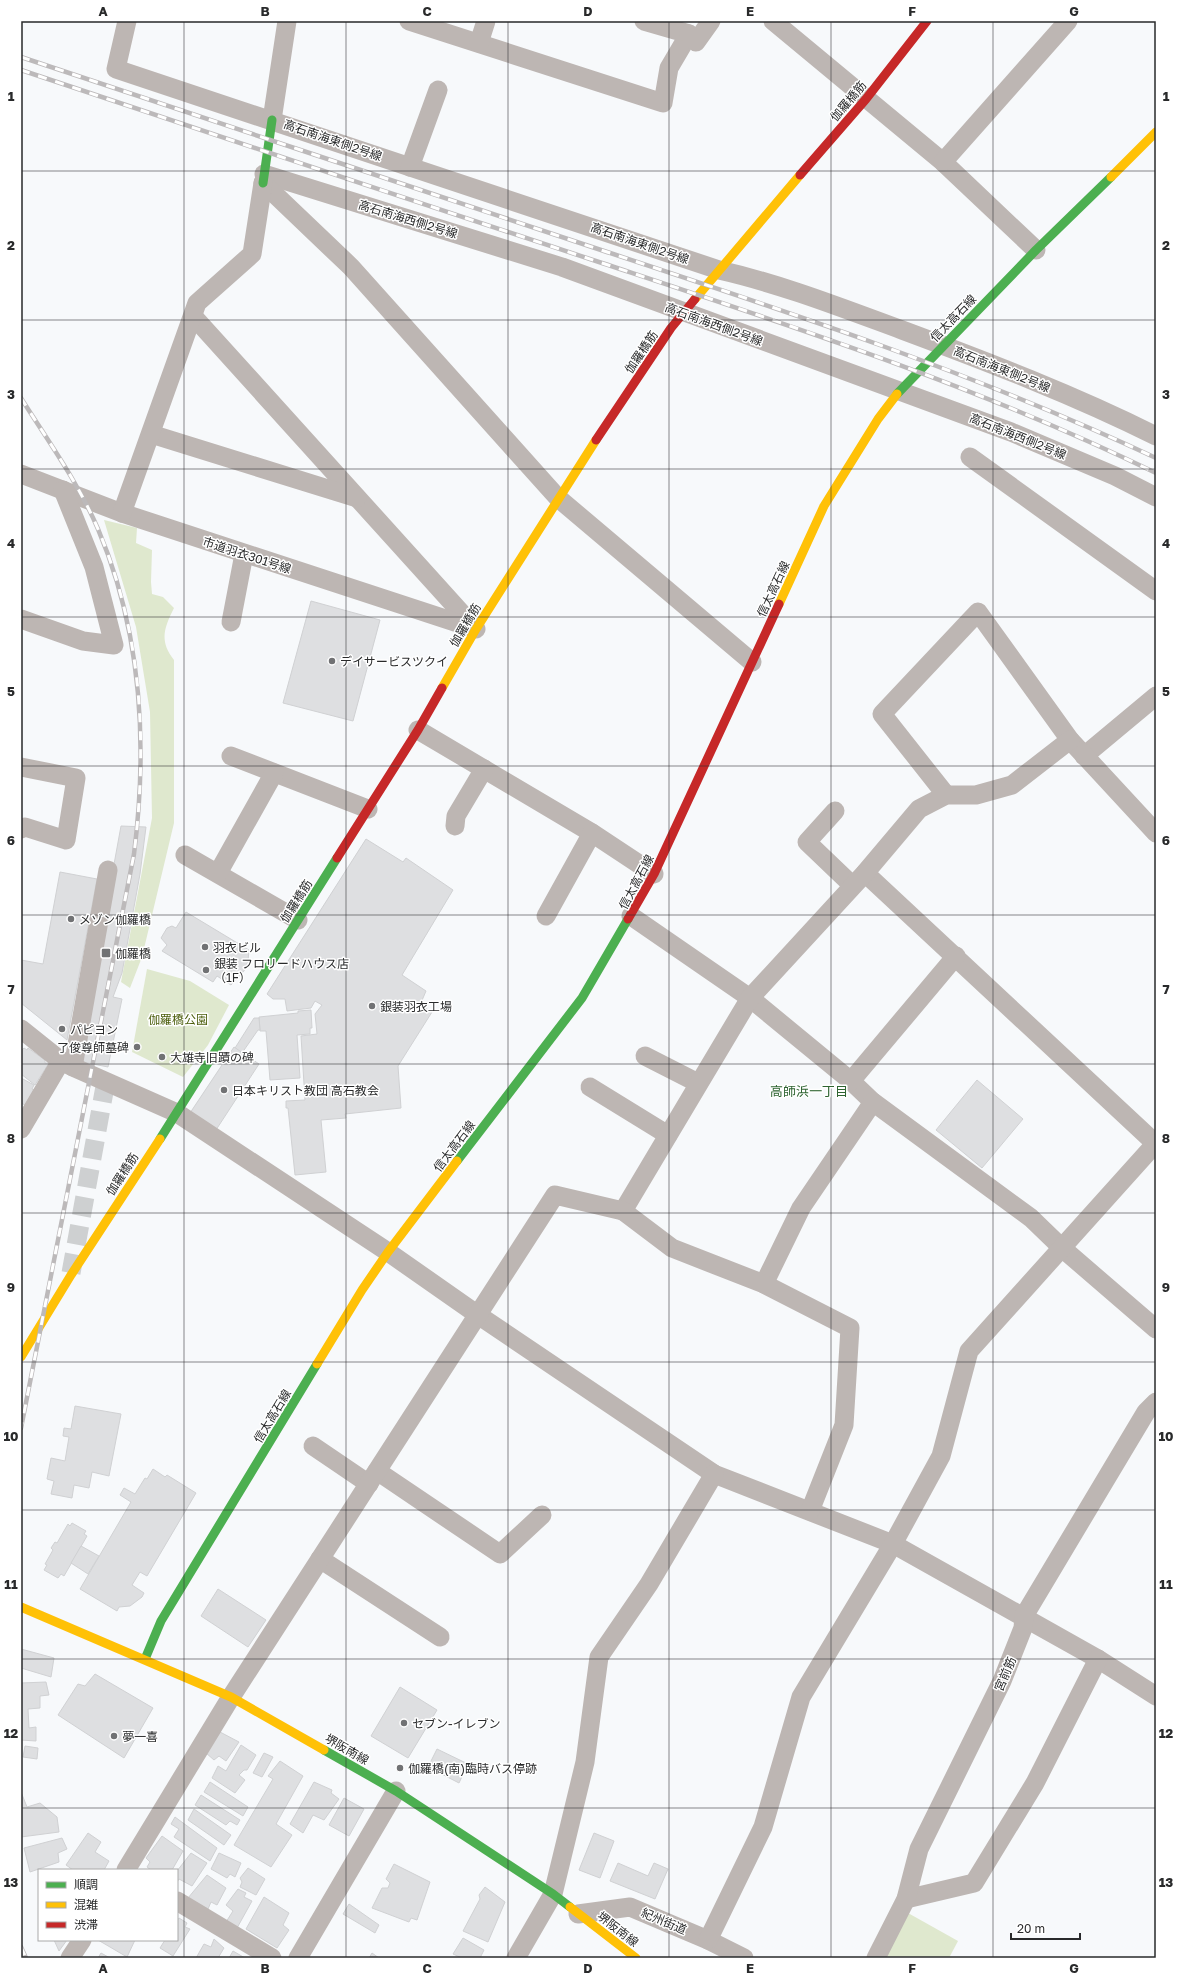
<svg xmlns="http://www.w3.org/2000/svg" width="1177" height="1979" font-family="'Golos Text','Noto Sans JP',sans-serif">
  <style>
    .green { fill: #dfe8ce }
    .building { fill: #dedfe1; stroke: #d0d1d3 }
    .lines { fill: none; stroke-linecap: round; stroke-linejoin: round }
    .street-tunnel { stroke: #ced0d1; stroke-width: 19; stroke-dasharray: 19 10; stroke-linecap: butt }
    .street { stroke: #bdb6b3; stroke-width: 19 }
    .fast { stroke: #4caf50; stroke-width: 9 }
    .slow { stroke: #ffc107; stroke-width: 9 }
    .jam { stroke: #c62828; stroke-width: 9 }
    .rail-casing { stroke: #bcb9ba; stroke-width: 4.5 }
    .rail { stroke: #fff; stroke-width: 3; stroke-dasharray: 9; stroke-linecap: butt }
    .grid { fill: none; stroke: #292a2b; stroke-width: 1; stroke-opacity: 0.55 }
    .poi-dot { fill: #717274; stroke: #fff; stroke-width: 1.5 }
    .labels { text-anchor: middle; dominant-baseline: central; stroke-width: 3; stroke-linejoin: round; paint-order: stroke }
    .street-label { font-size: 12px; fill: #292a2b; stroke: #fff }
    .poi-label { font-size: 12px; fill: #292a2b; stroke: #fff; text-anchor: start }
    .park-label { font-size: 12px; fill: #4d5f0e; stroke: #fff }
    .neighbourhood-label { font-size: 13px; fill: #2e6431; stroke: #fff }
    .neatline { fill: none; stroke: #292a2b; stroke-width: 1.5 }
    .grid-label { font-size: 13px; text-anchor: middle; font-weight: bold; fill: #292a2b }
  </style>
  <rect width="100%" height="100%" fill="#f7f9fb"/>
  <!-- green -->
  <g class="green">
    <path d="M 104,520 L 137,528 L 136,543 L 152,550 L 151,582 L 152,594 L 163,597 L 174,608 C 164,628 159,641 174,660 L 174,823 L 142,957 L 130,988 L 121,982 L 152,818 L 150,712 L 136,627 Z"/>
    <path d="M 147,969 L 190,981 L 229,1005 L 208,1045 L 183,1077 L 132,1052 Z"/>
    <path d="M 908,1913 L 958,1941 L 949,1958 L 885,1958 Z"/>
  </g>
  <!-- building -->
  <g class="building">
    <path d="M 311,601 L 380,620 L 353,721 L 283,703 Z"/>
    <path d="M 121,826 L 146,827 L 140,874 L 122,973 L 113,997 L 122,999 L 108,1067 L 78,1061 Z"/>
    <path d="M 366,839 L 403,862 L 406,858 L 453,890 L 402,975 L 426,991 L 420,1005 L 432,1012 L 398,1066 L 401,1108 L 345,1114 L 346,1118 L 321,1120 L 326,1172 L 295,1175 L 288,1108 L 286,1108 L 286,1101 L 305,1100 L 301,1036 L 317,1034 L 315,1014 L 322,1005 L 315,1001 L 311,1008 L 287,1011 L 285,999 L 273,999 L 267,994 Z"/>
    <path d="M 60,872 L 97,879 L 67,1040 L 21,1003 L 21,960 L 43,964 Z"/>
    <path d="M 186,912 L 249,950 L 248,961 L 244,971 L 231,985 L 217,976 L 213,982 L 162,951 L 167,945 L 161,938 L 167,928 L 172,926 L 176,928 Z"/>
    <path d="M 311,1010 L 312,1028 L 310,1028 L 310,1034 L 297,1035 L 300,1078 L 270,1080 L 266,1031 L 260,1031 L 259,1017 L 298,1013 L 298,1011 Z"/>
    <path d="M 254,1018 L 259,1018 L 260,1030 L 258,1030 L 242,1053 L 235,1048 Z"/>
    <path d="M 234,1047 L 259,1064 L 214,1133 L 188,1116 Z"/>
    <path d="M 24,1048 L 27,1050 L 28,1048 L 45,1060 L 45,1063 L 49,1063 L 35,1085 L 21,1074 L 21,1051 Z"/>
    <path d="M 21,1078 L 34,1085 L 32,1089 L 34,1090 L 25,1105 L 21,1103 Z"/>
    <path d="M 977,1080 L 1023,1119 L 982,1168 L 936,1130 Z"/>
    <path d="M 75,1406 L 121,1414 L 109,1476 L 92,1472 L 89,1488 L 74,1485 L 72,1498 L 51,1494 L 54,1481 L 47,1479 L 51,1458 L 65,1461 L 69,1437 L 63,1436 L 64,1428 L 71,1429 Z"/>
    <path d="M 153,1469 L 165,1477 L 167,1475 L 196,1493 L 147,1576 L 140,1572 L 132,1585 L 144,1593 L 142,1597 L 130,1606 L 119,1607 L 117,1611 L 80,1589 L 131,1502 L 120,1495 L 124,1488 L 135,1494 L 145,1478 L 147,1479 Z"/>
    <path d="M 72,1523 L 86,1531 L 84,1534 L 87,1536 L 64,1576 L 61,1574 L 58,1578 L 44,1570 L 47,1565 L 45,1564 L 53,1550 L 51,1548 L 55,1542 L 57,1543 L 68,1524 L 70,1526 Z"/>
    <path d="M 81,1546 L 99,1556 L 88,1574 L 71,1563 Z"/>
    <path d="M 218,1589 L 266,1620 L 248,1647 L 201,1616 Z"/>
    <path d="M 21,1649 L 54,1658 L 51,1677 L 21,1668 Z"/>
    <path d="M 95,1674 L 153,1708 L 124,1758 L 58,1715 L 78,1684 L 85,1686 Z"/>
    <path d="M 46,1682 L 49,1695 L 40,1696 L 40,1708 L 28,1709 L 29,1728 L 36,1727 L 36,1741 L 21,1740 L 21,1683 Z"/>
    <path d="M 400,1687 L 437,1710 L 408,1758 L 371,1736 Z"/>
    <path d="M 220,1732 L 239,1742 L 226,1761 L 219,1756 L 214,1760 L 206,1753 Z"/>
    <path d="M 241,1745 L 256,1755 L 247,1770 L 244,1770 L 239,1775 L 245,1780 L 235,1793 L 212,1778 L 218,1766 L 226,1771 Z"/>
    <path d="M 25,1746 L 38,1748 L 37,1759 L 23,1757 Z"/>
    <path d="M 437,1749 L 468,1764 L 459,1783 L 428,1767 Z"/>
    <path d="M 264,1753 L 273,1757 L 262,1777 L 253,1773 Z"/>
    <path d="M 280,1761 L 303,1776 L 276,1824 L 292,1835 L 271,1867 L 234,1845 L 273,1779 L 268,1776 Z"/>
    <path d="M 210,1782 L 248,1807 L 243,1816 L 204,1792 Z"/>
    <path d="M 314,1782 L 332,1790 L 331,1793 L 339,1799 L 324,1820 L 313,1815 L 303,1833 L 290,1824 Z"/>
    <path d="M 21,1792 L 27,1807 L 40,1803 L 57,1817 L 59,1832 L 21,1837 Z"/>
    <path d="M 201,1795 L 240,1820 L 237,1825 L 230,1821 L 226,1825 L 195,1805 Z"/>
    <path d="M 344,1798 L 364,1809 L 349,1836 L 329,1825 Z"/>
    <path d="M 194,1809 L 231,1835 L 224,1845 L 188,1820 Z"/>
    <path d="M 175,1817 L 217,1848 L 210,1861 L 174,1837 L 179,1829 L 171,1824 Z"/>
    <path d="M 88,1833 L 101,1842 L 95,1852 L 109,1861 L 104,1870 L 73,1870 L 66,1865 Z"/>
    <path d="M 594,1833 L 614,1841 L 600,1878 L 579,1870 Z"/>
    <path d="M 162,1836 L 183,1851 L 172,1870 L 151,1870 L 147,1867 L 150,1862 L 146,1858 Z"/>
    <path d="M 62,1838 L 67,1849 L 58,1853 L 59,1862 L 30,1872 L 24,1848 Z"/>
    <path d="M 191,1853 L 207,1863 L 192,1886 L 179,1879 L 177,1882 L 177,1871 Z"/>
    <path d="M 219,1853 L 241,1863 L 235,1877 L 230,1874 L 227,1878 L 211,1869 Z"/>
    <path d="M 618,1863 L 648,1876 L 654,1863 L 668,1869 L 655,1899 L 610,1881 Z"/>
    <path d="M 394,1864 L 430,1882 L 417,1920 L 411,1918 L 409,1922 L 372,1908 L 382,1888 L 388,1888 L 390,1883 L 386,1879 Z"/>
    <path d="M 248,1868 L 265,1879 L 256,1895 L 240,1887 L 242,1882 L 240,1878 Z"/>
    <path d="M 207,1875 L 226,1888 L 217,1905 L 211,1902 L 208,1909 L 188,1898 Z"/>
    <path d="M 485,1887 L 505,1902 L 488,1942 L 463,1931 L 480,1899 L 479,1895 Z"/>
    <path d="M 238,1889 L 246,1893 L 244,1897 L 252,1901 L 237,1928 L 226,1922 L 233,1911 L 226,1905 Z"/>
    <path d="M 264,1897 L 289,1913 L 283,1925 L 289,1930 L 277,1948 L 246,1929 Z"/>
    <path d="M 349,1904 L 379,1925 L 375,1933 L 343,1914 Z"/>
    <path d="M 179,1918 L 187,1923 L 185,1927 L 190,1929 L 173,1956 L 160,1948 L 165,1940 L 177,1940 L 177,1921 Z"/>
    <path d="M 463,1938 L 484,1950 L 480,1958 L 462,1958 L 453,1954 Z"/>
    <path d="M 214,1939 L 224,1948 L 218,1958 L 196,1958 L 204,1944 L 211,1947 Z"/>
    <path d="M 54,1940 L 67,1940 L 59,1951 Z"/>
    <path d="M 98,1940 L 135,1940 L 127,1957 Z"/>
    <path d="M 233,1951 L 245,1958 L 229,1958 Z"/>
    <path d="M 101,1953 L 110,1958 L 98,1958 Z"/>
    <path d="M 372,1953 L 379,1958 L 369,1958 Z"/>
  </g>
  <g class="lines">
    <!-- street-tunnel -->
    <path class="street-tunnel" d="M 71,1273 L 106,1081"/>
    <!-- street -->
    <g class="street">
      <path d="M 127,21 L 116,69 L 719,270 C 781,284 842,308 902,330 C 988,362 1074,395 1156,436"/>
      <path d="M 409,21 L 663,103 L 669,68 L 689,34 L 644,21"/>
      <path d="M 773,21 L 943,162 L 1036,250"/>
      <path d="M 689,34 L 696,42 L 711,21"/>
      <path d="M 479,43 L 486,21"/>
      <path d="M 272,120 L 287,21"/>
      <path d="M 943,162 L 1068,21"/>
      <path d="M 410,167 L 438,90"/>
      <path d="M 264,174 L 562,267 L 1011,432 L 1115,476 L 1156,497"/>
      <path d="M 263,183 L 351,267 L 558,498 L 752,662"/>
      <path d="M 193,316 L 475,628"/>
      <path d="M 151,434 L 357,498"/>
      <path d="M 970,457 L 1156,591"/>
      <path d="M 21,474 L 122,513 L 476,629"/>
      <path d="M 122,513 L 197,303 L 252,254 L 263,183"/>
      <path d="M 21,619 L 83,641 L 114,645 L 94,567 L 63,490"/>
      <path d="M 231,622 L 244,554"/>
      <path d="M 418,730 L 592,833 L 654,874"/>
      <path d="M 231,756 L 368,809"/>
      <path d="M 1084,756 L 1156,696"/>
      <path d="M 21,767 L 76,778 L 66,840 L 25,827 L 21,829"/>
      <path d="M 946,795 L 882,714 L 978,612 L 1070,740 L 1156,833"/>
      <path d="M 835,811 L 807,842 L 852,885"/>
      <path d="M 455,826 L 456,816 L 484,769"/>
      <path d="M 185,855 L 298,920"/>
      <path d="M 218,873 L 274,773"/>
      <path d="M 865,873 L 1156,1144"/>
      <path d="M 546,916 L 592,833"/>
      <path d="M 631,916 L 750,998 L 851,1081 L 873,1102 L 1031,1218 L 1062,1248 L 1156,1329"/>
      <path d="M 21,1029 L 61,1061 L 73,1067 L 177,1113 L 388,1252 L 478,1315 L 714,1474 L 893,1544 L 1098,1659 L 1156,1696"/>
      <path d="M 645,1056 L 698,1083"/>
      <path d="M 73,1067 L 108,870"/>
      <path d="M 851,1081 L 956,956"/>
      <path d="M 590,1087 L 668,1135"/>
      <path d="M 21,1129 L 61,1061"/>
      <path d="M 623,1211 L 750,998 L 865,873 L 919,809 L 946,795 L 976,795 L 1012,785 L 1070,740"/>
      <path d="M 764,1284 L 801,1208 L 873,1102"/>
      <path d="M 313,1446 L 369,1484"/>
      <path d="M 377,1471 L 500,1554 L 542,1515"/>
      <path d="M 320,1559 L 440,1637"/>
      <path d="M 126,1870 L 231,1697 L 555,1195 L 623,1211 L 672,1248 L 764,1284 L 850,1328 L 844,1425 L 810,1511"/>
      <path d="M 906,1899 L 974,1883 L 1035,1783 L 1098,1659"/>
      <path d="M 177,1901 L 272,1958"/>
      <path d="M 578,1914 L 630,1907 L 708,1940 L 744,1958"/>
      <path d="M 708,1940 L 763,1827 L 801,1697 L 893,1544 L 941,1456 L 969,1351 L 1156,1143"/>
      <path d="M 70,1958 L 82,1940"/>
      <path d="M 298,1958 L 396,1791"/>
      <path d="M 516,1958 L 553,1894 L 585,1762 L 599,1657 L 649,1584 L 714,1474"/>
      <path d="M 876,1958 L 906,1899 L 919,1849 L 1002,1681 L 1023,1628 L 1024,1616 L 1146,1412 L 1156,1402"/>
    </g>
    <!-- fast -->
    <g class="fast">
      <path d="M 263,183 L 272,120"/>
      <path d="M 897,394 L 1036,250 L 1111,177"/>
      <path d="M 160,1139 L 337,858"/>
      <path d="M 457,1161 L 582,998 L 628,919"/>
      <path d="M 145,1659 L 161,1621 L 317,1364"/>
      <path d="M 324,1750 L 396,1791 L 553,1894 L 570,1907"/>
    </g>
    <!-- slow -->
    <g class="slow">
      <path d="M 1111,177 L 1156,132"/>
      <path d="M 695,299 L 800,175"/>
      <path d="M 779,604 L 824,506 L 878,419 L 897,394"/>
      <path d="M 442,688 L 476,629 L 596,440"/>
      <path d="M 21,1357 L 71,1275 L 160,1139"/>
      <path d="M 317,1364 L 362,1290 L 388,1252 L 457,1161"/>
      <path d="M 21,1607 L 231,1697 L 324,1750"/>
      <path d="M 570,1907 L 636,1958"/>
    </g>
    <!-- jam -->
    <g class="jam">
      <path d="M 800,175 L 866,99 L 927,21"/>
      <path d="M 596,440 L 671,328 L 695,299"/>
      <path d="M 337,858 L 418,730 L 442,688"/>
      <path d="M 628,919 L 654,874 L 779,604"/>
    </g>
    <!-- rail casing -->
    <g class="rail-casing">
      <g id="rail">
        <path d="M 21,57 C 214,121 408,186 601,250 C 789,312 977,374 1156,458"/>
        <path d="M 21,70 C 215,135 408,199 602,263 C 789,325 978,386 1156,473"/>
        <path d="M 21,398 C 48,441 78,482 98,529 C 142,633 148,743 134,854 L 21,1428"/>
        <path d="M 21,1947 L 26,1958"/>
      </g>
    </g>
    <!-- rail -->
    <use href="#rail" class="rail"/>
  </g>
  <!-- grid -->
  <path class="grid" d="M 184,21 L 184,1958M 346,21 L 346,1958M 508,21 L 508,1958M 669,21 L 669,1958M 831,21 L 831,1958M 993,21 L 993,1958M 21,171 L 1156,171M 21,320 L 1156,320M 21,469 L 1156,469M 21,617 L 1156,617M 21,766 L 1156,766M 21,915 L 1156,915M 21,1064 L 1156,1064M 21,1213 L 1156,1213M 21,1362 L 1156,1362M 21,1510 L 1156,1510M 21,1659 L 1156,1659M 21,1808 L 1156,1808"/>
  <!-- markers -->
  <g class="poi-dot">
    <circle cx="332" cy="661" r="4"/>
    <circle cx="71" cy="919" r="4"/>
    <circle cx="205" cy="947" r="4"/>
    <rect x="101" y="948" width="10" height="10" rx="2"/>
    <circle cx="206" cy="970" r="4"/>
    <circle cx="372" cy="1006" r="4"/>
    <circle cx="62" cy="1029" r="4"/>
    <circle cx="137" cy="1047" r="4"/>
    <circle cx="162" cy="1057" r="4"/>
    <circle cx="224" cy="1090" r="4"/>
    <circle cx="404" cy="1723" r="4"/>
    <circle cx="114" cy="1736" r="4"/>
    <circle cx="400" cy="1768" r="4"/>
  </g>
  <g class="labels">
    <!-- street labels -->
    <g class="street-label">
      <text transform="translate(848 101) rotate(-50)">伽羅橋筋</text>
      <text transform="translate(333 140) rotate(19)">高石南海東側2号線</text>
      <text transform="translate(408 219) rotate(17)">高石南海西側2号線</text>
      <text transform="translate(640 243) rotate(19)">高石南海東側2号線</text>
      <text transform="translate(953 318) rotate(-46)">信太高石線</text>
      <text transform="translate(714 324) rotate(20)">高石南海西側2号線</text>
      <text transform="translate(641 352) rotate(-56)">伽羅橋筋</text>
      <text transform="translate(1002 369) rotate(22)">高石南海東側2号線</text>
      <text transform="translate(1018 436) rotate(22)">高石南海西側2号線</text>
      <text transform="translate(247 555) rotate(18)">市道羽衣301号線</text>
      <text transform="translate(773 589) rotate(-65)">信太高石線</text>
      <text transform="translate(465 625) rotate(-59)">伽羅橋筋</text>
      <text transform="translate(636 882) rotate(-62)">信太高石線</text>
      <text transform="translate(296 901) rotate(-58)">伽羅橋筋</text>
      <text transform="translate(454 1146) rotate(-53)">信太高石線</text>
      <text transform="translate(122 1174) rotate(-57)">伽羅橋筋</text>
      <text transform="translate(272 1416) rotate(-59)">信太高石線</text>
      <text transform="translate(1005 1674) rotate(-67)">宮前筋</text>
      <text transform="translate(347 1749) rotate(30)">堺阪南線</text>
      <text transform="translate(664 1921) rotate(23)">紀州街道</text>
      <text transform="translate(618 1929) rotate(38)">堺阪南線</text>
    </g>
    <!-- poi labels -->
    <g class="poi-label">
      <text x="340" y="661">デイサービスツクイ</text>
      <text x="79" y="919">メゾン伽羅橋</text>
      <text x="213" y="947">羽衣ビル</text>
      <text x="115" y="953">伽羅橋</text>
      <text x="214" y="963">銀装 フロリードハウス店<tspan x="214" dy="14">（1F）</tspan></text>
      <text x="380" y="1006">銀装羽衣工場</text>
      <text x="70" y="1029">パピヨン</text>
      <text x="129" y="1047" text-anchor="end">了俊尊師墓碑</text>
      <text x="170" y="1057">大雄寺旧蹟の碑</text>
      <text x="232" y="1090">日本キリスト教団 高石教会</text>
      <text x="412" y="1723">セブン-イレブン</text>
      <text x="122" y="1736">夢一喜</text>
      <text x="408" y="1768">伽羅橋(南)臨時バス停跡</text>
    </g>
    <!-- park labels -->
    <g class="park-label">
      <text x="178" y="1019">伽羅橋公園</text>
    </g>
    <!-- neighbourhood labels -->
    <g class="neighbourhood-label">
      <text x="809" y="1091">高師浜一丁目</text>
    </g>
  </g>
  <!-- border -->
  <rect width="1177" height="1979" fill="none" stroke="#ffffff" stroke-width="44"/>
  <!-- legend -->
  <rect x="38" y="1869" width="140" height="72" fill="#ffffff" stroke="#a9aaaa"/>
  <rect x="46" y="1882" width="20" height="6" fill="#4caf50" stroke="#a9aaaa"/>
  <text x="74" y="1889" font-size="12" fill="#292a2b">順調</text>
  <rect x="46" y="1902" width="20" height="6" fill="#ffc107" stroke="#a9aaaa"/>
  <text x="74" y="1909" font-size="12" fill="#292a2b">混雑</text>
  <rect x="46" y="1922" width="20" height="6" fill="#c62828" stroke="#a9aaaa"/>
  <text x="74" y="1929" font-size="12" fill="#292a2b">渋滞</text>
  <!-- scale -->
  <path d="M1011 1933v6h69v-6" fill="none" stroke="#292a2b" stroke-width="2"/>
  <text x="1017" y="1933" font-size="12" fill="#292a2b" stroke="#ffffff" stroke-width="3" paint-order="stroke">20 m</text>
  <rect x="22" y="22" width="1133" height="1935" class="neatline"/>
  <g class="grid-label">
    <text x="103" y="16">A</text>
    <text x="265" y="16">B</text>
    <text x="427" y="16">C</text>
    <text x="588" y="16">D</text>
    <text x="750" y="16">E</text>
    <text x="912" y="16">F</text>
    <text x="1074" y="16">G</text>
    <text x="11" y="101">1</text>
    <text x="1166" y="101">1</text>
    <text x="11" y="250">2</text>
    <text x="1166" y="250">2</text>
    <text x="11" y="399">3</text>
    <text x="1166" y="399">3</text>
    <text x="11" y="548">4</text>
    <text x="1166" y="548">4</text>
    <text x="11" y="696">5</text>
    <text x="1166" y="696">5</text>
    <text x="11" y="845">6</text>
    <text x="1166" y="845">6</text>
    <text x="11" y="994">7</text>
    <text x="1166" y="994">7</text>
    <text x="11" y="1143">8</text>
    <text x="1166" y="1143">8</text>
    <text x="11" y="1292">9</text>
    <text x="1166" y="1292">9</text>
    <text x="11" y="1441">10</text>
    <text x="1166" y="1441">10</text>
    <text x="11" y="1589">11</text>
    <text x="1166" y="1589">11</text>
    <text x="11" y="1738">12</text>
    <text x="1166" y="1738">12</text>
    <text x="11" y="1887">13</text>
    <text x="1166" y="1887">13</text>
    <text x="103" y="1973">A</text>
    <text x="265" y="1973">B</text>
    <text x="427" y="1973">C</text>
    <text x="588" y="1973">D</text>
    <text x="750" y="1973">E</text>
    <text x="912" y="1973">F</text>
    <text x="1074" y="1973">G</text>
  </g>
</svg>
